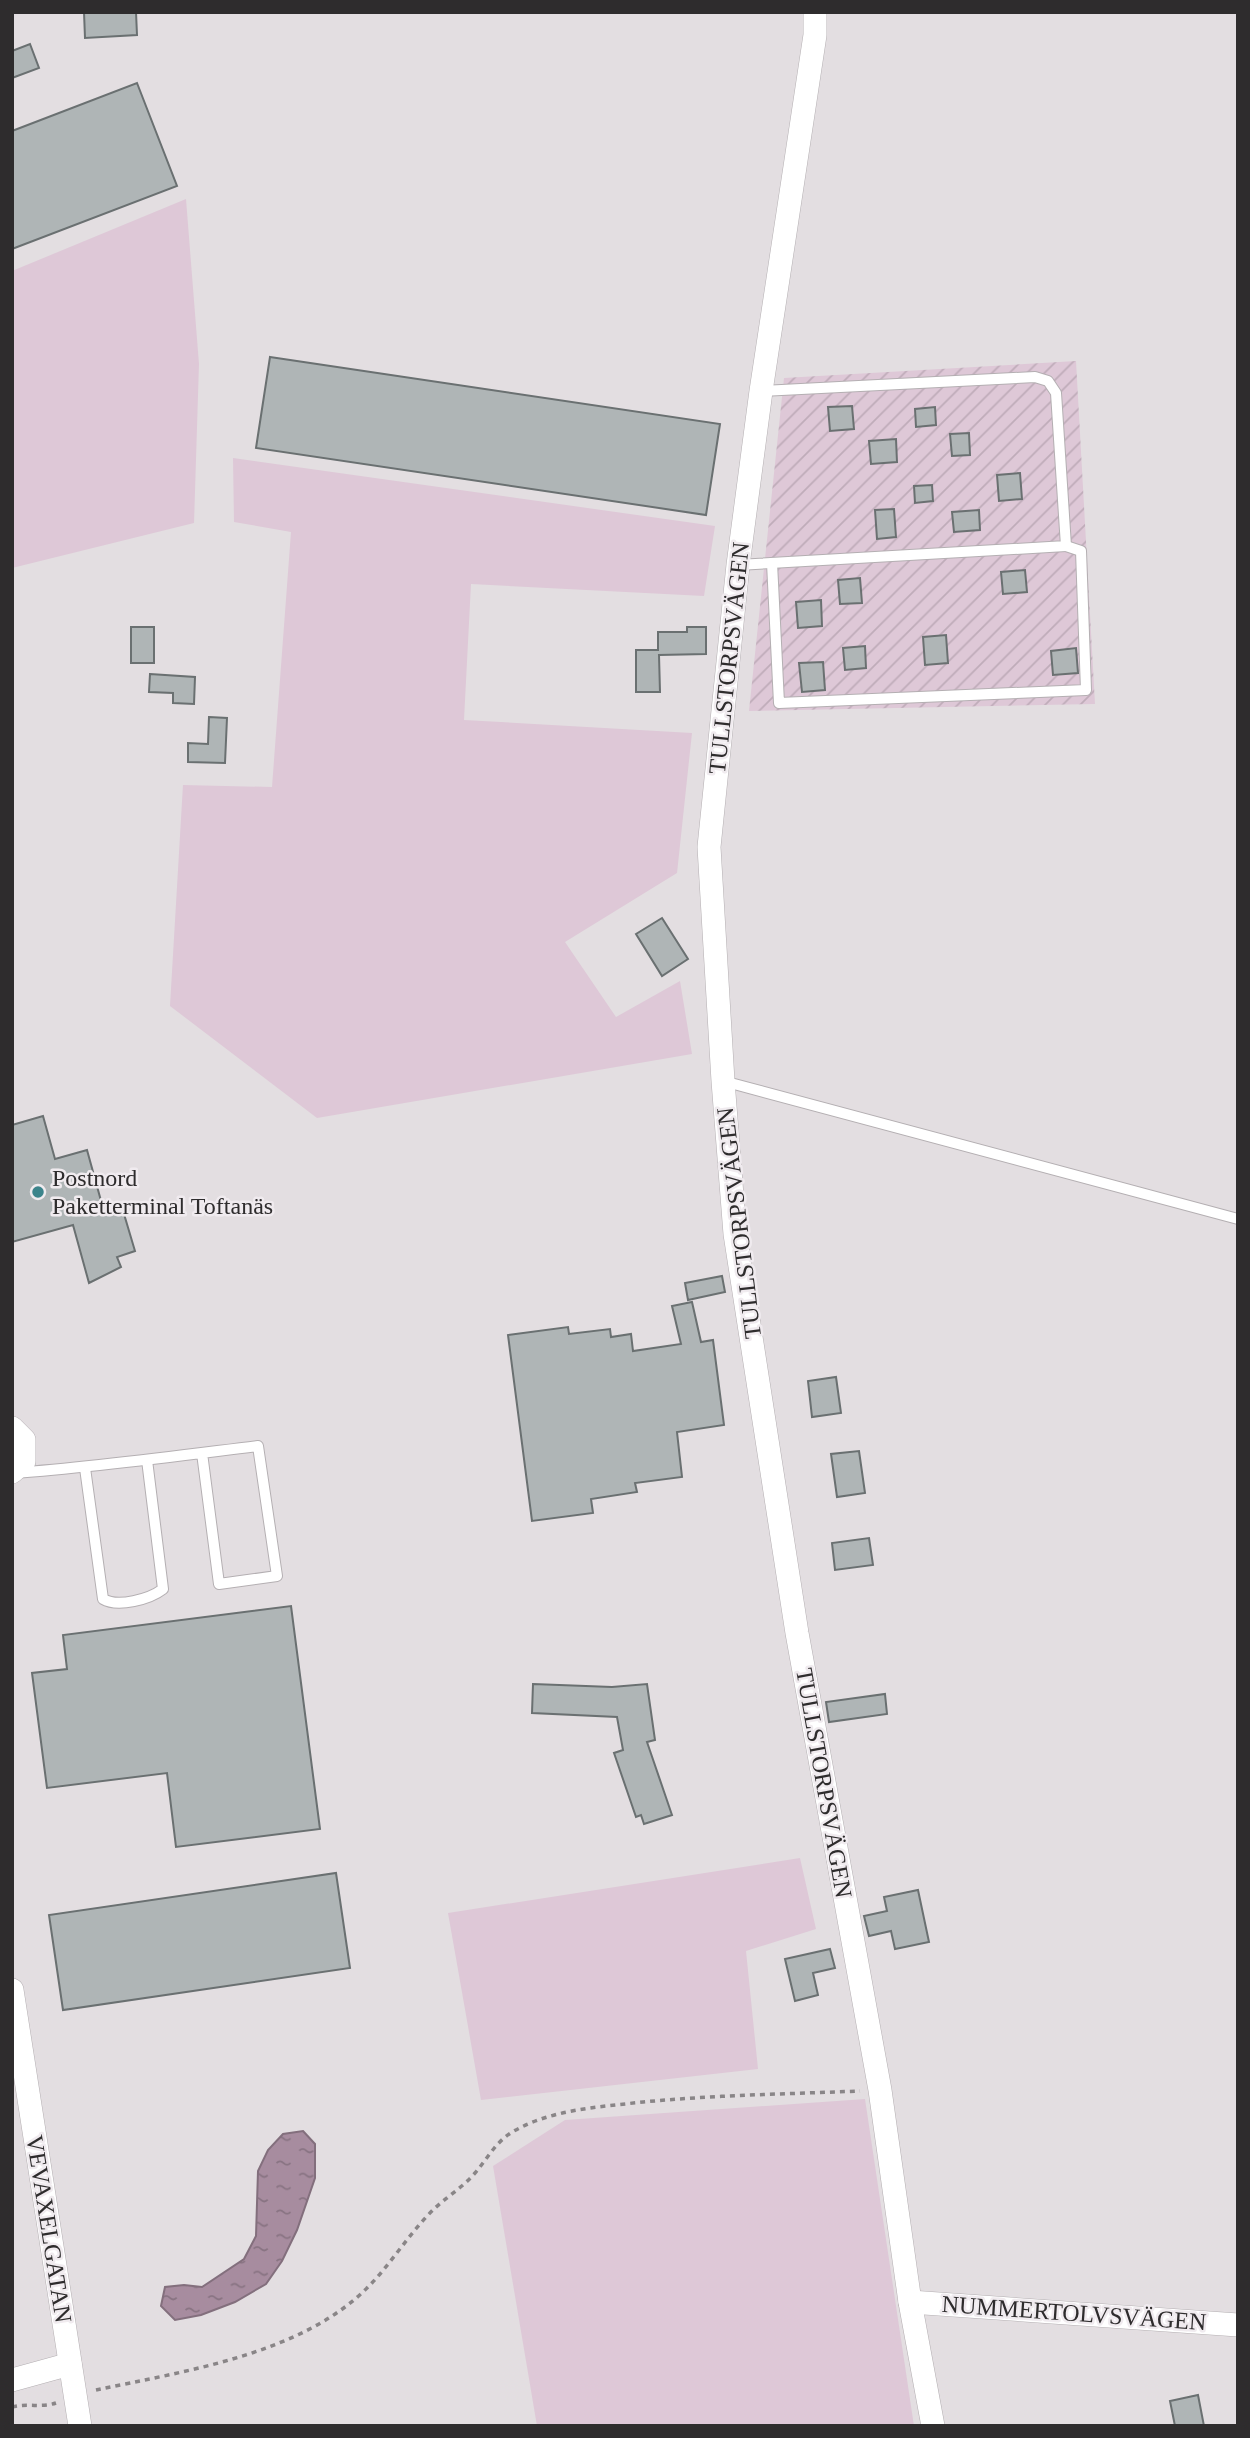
<svg xmlns="http://www.w3.org/2000/svg" width="1250" height="2438" font-family="Georgia,serif">
  <style>
    .grass { fill: #dec8d7 }
    .garden { fill: url(#garden-furrows) }
    .water { fill: url(#water-ripples); stroke: #836f7d; stroke-width: 2 }
    .building { fill: #afb5b6; stroke: #6a7071; stroke-width: 2 }
    .lines { fill: none; stroke-linecap: round; stroke-linejoin: round }
    .service-casing { stroke: #b4afb2; stroke-width: 12 }
    .minor-casing { stroke: #b4afb2; stroke-width: 24 }
    .path { stroke: #898587; stroke-width: 3.5; stroke-dasharray: 5 5; stroke-linecap: butt }
    .service { stroke: #fff; stroke-width: 10 }
    .minor { stroke: #fff; stroke-width: 23 }
    .poi-dot { fill: #3c848b; stroke: #f0ebef; stroke-width: 2.5 }
    .labels { text-anchor: middle; dominant-baseline: central; stroke-width: 5; stroke-linejoin: round; paint-order: stroke }
    .street-label { font-size: 24px; fill: #2e2c2d; stroke: #f0ebef }
    .poi-label { font-size: 24px; fill: #2e2c2d; stroke: #f0ebef; text-anchor: start }
  </style>
  <defs>
    <pattern id="garden-furrows" width="10" height="10" patternUnits="userSpaceOnUse" patternTransform="scale(1.75)"><rect width="10" height="10" fill="#dec8d7"/><path d="M-1 1l2-2M0 10L10 0M9 11l2-2" fill="none" stroke="#bfacb9"/></pattern>
    <pattern id="water-ripples" width="26" height="14" patternUnits="userSpaceOnUse" patternTransform="scale(1.75)"><rect width="26" height="14" fill="#a78c9f"/><path d="M2 4q2-2 4 0t4 0M15 11q2-2 4 0t4 0" fill="none" stroke="#887382"/></pattern>
  </defs>
  <rect width="100%" height="100%" fill="#e3dee1"/>
  <!-- grass -->
  <g class="grass">
    <path d="M 186,199 L 199,364 L 194,523 L 12,568 L 12,271 Z"/>
    <path d="M 233,458 L 715,526 L 704,596 L 471,584 L 464,720 L 692,733 L 677,873 L 565,942 L 616,1017 L 680,981 L 692,1054 L 317,1118 L 170,1006 L 183,785 L 272,787 L 291,532 L 234,522 Z"/>
    <path d="M 800,1858 L 816,1929 L 746,1951 L 758,2069 L 481,2100 L 448,1913 Z"/>
    <path d="M 865,2099 L 914,2426 L 537,2426 L 493,2166 L 565,2120 Z"/>
  </g>
  <!-- garden -->
  <path class="garden" d="M 1076,361 L 1095,704 L 749,711 L 784,378 Z"/>
  <!-- water -->
  <path class="water" d="M 303,2131 L 315,2144 L 315,2178 L 297,2230 L 282,2261 L 266,2284 L 235,2302 L 201,2315 L 175,2320 L 161,2306 L 165,2287 L 184,2285 L 202,2287 L 244,2259 L 256,2236 L 258,2171 L 268,2150 L 283,2134 Z"/>
  <!-- building -->
  <g class="building">
    <path d="M 84,12 L 136,12 L 137,35 L 85,38 Z"/>
    <path d="M 30,44 L 39,68 L 12,78 L 12,51 Z"/>
    <path d="M 137,83 L 177,186 L 12,249 L 12,131 Z"/>
    <path d="M 270,357 L 720,424 L 706,515 L 256,448 Z"/>
    <path d="M 852,406 L 854,429 L 830,431 L 828,407 Z"/>
    <path d="M 935,407 L 936,425 L 916,427 L 915,409 Z"/>
    <path d="M 969,433 L 970,455 L 952,456 L 950,434 Z"/>
    <path d="M 896,439 L 897,462 L 871,464 L 869,441 Z"/>
    <path d="M 1020,473 L 1022,499 L 999,501 L 997,475 Z"/>
    <path d="M 932,485 L 933,501 L 915,503 L 914,486 Z"/>
    <path d="M 894,509 L 896,537 L 877,539 L 875,510 Z"/>
    <path d="M 979,510 L 980,530 L 954,532 L 952,512 Z"/>
    <path d="M 1025,570 L 1027,592 L 1003,594 L 1001,572 Z"/>
    <path d="M 860,578 L 862,603 L 840,604 L 838,580 Z"/>
    <path d="M 821,600 L 822,626 L 798,628 L 796,602 Z"/>
    <rect x="131" y="627" width="23" height="36"/>
    <path d="M 687,627 L 706,627 L 706,654 L 659,655 L 660,692 L 636,692 L 636,650 L 658,650 L 658,632 L 687,632 Z"/>
    <path d="M 946,635 L 948,663 L 925,665 L 923,637 Z"/>
    <path d="M 865,646 L 866,668 L 845,670 L 843,648 Z"/>
    <path d="M 1076,648 L 1078,673 L 1053,675 L 1051,651 Z"/>
    <path d="M 823,662 L 825,690 L 802,692 L 799,663 Z"/>
    <path d="M 150,674 L 195,677 L 194,704 L 173,703 L 173,693 L 149,692 Z"/>
    <path d="M 209,717 L 227,718 L 225,763 L 188,762 L 188,743 L 208,744 Z"/>
    <path d="M 662,918 L 688,959 L 662,976 L 636,934 Z"/>
    <path d="M 43,1116 L 55,1159 L 87,1150 L 103,1208 L 121,1204 L 135,1251 L 117,1257 L 121,1267 L 89,1283 L 73,1225 L 12,1242 L 12,1125 Z"/>
    <path d="M 722,1276 L 725,1292 L 688,1300 L 685,1283 Z"/>
    <path d="M 692,1302 L 701,1342 L 713,1340 L 724,1425 L 677,1432 L 682,1477 L 635,1483 L 637,1492 L 591,1499 L 593,1513 L 532,1521 L 508,1335 L 568,1327 L 569,1334 L 610,1329 L 611,1337 L 631,1334 L 633,1351 L 681,1344 L 672,1306 Z"/>
    <path d="M 836,1377 L 841,1413 L 812,1417 L 808,1381 Z"/>
    <path d="M 859,1451 L 865,1493 L 837,1497 L 831,1454 Z"/>
    <path d="M 869,1538 L 873,1565 L 835,1570 L 832,1543 Z"/>
    <path d="M 291,1606 L 320,1829 L 176,1847 L 167,1773 L 47,1788 L 32,1673 L 67,1669 L 63,1635 Z"/>
    <path d="M 533,1684 L 612,1687 L 647,1684 L 655,1740 L 647,1742 L 672,1815 L 644,1824 L 641,1815 L 636,1817 L 614,1753 L 623,1750 L 617,1717 L 532,1713 Z"/>
    <path d="M 885,1694 L 887,1714 L 829,1722 L 826,1702 Z"/>
    <path d="M 336,1873 L 350,1968 L 63,2010 L 49,1915 Z"/>
    <path d="M 918,1890 L 929,1942 L 895,1949 L 891,1931 L 869,1936 L 864,1916 L 887,1911 L 884,1897 Z"/>
    <path d="M 830,1949 L 835,1968 L 813,1973 L 818,1995 L 795,2001 L 785,1959 Z"/>
    <path d="M 1198,2395 L 1204,2426 L 1175,2426 L 1170,2401 Z"/>
  </g>
  <g class="lines">
    <!-- service casing -->
    <g class="service-casing">
      <g id="service">
        <path d="M 772,563 L 779,703 L 1086,690 L 1081,551 L 1066,546"/>
        <path d="M 738,565 L 1066,546 L 1056,393 L 1048,381 L 1035,377 L 761,391"/>
        <path d="M 723,1081 L 1238,1219"/>
        <path d="M 85,1468 L 103,1599 C 118,1608 150,1599 163,1589 L 147,1460"/>
        <path d="M 15,1473 C 96,1467 177,1456 258,1446 L 277,1576 L 219,1584 L 202,1453"/>
      </g>
    </g>
    <!-- minor casing -->
    <g class="minor-casing">
      <g id="minor">
        <path d="M 815,12 L 815,35 L 761,391 L 738,565 L 709,847 L 723,1081 L 735,1234 L 797,1633 L 880,2090 L 910,2302 L 933,2426"/>
        <path d="M 12,1428 L 24,1440 L 24,1461 L 12,1472"/>
        <path d="M 12,1990 L 80,2426"/>
        <path d="M 910,2302 L 1238,2325"/>
        <path d="M 12,2380 L 70,2364"/>
      </g>
    </g>
    <!-- path -->
    <g class="path">
      <path d="M 96,2390 C 185,2371 304,2354 370,2285 C 393,2261 411,2231 435,2208 C 448,2196 463,2187 475,2173 C 488,2158 496,2141 514,2131 C 553,2109 599,2107 643,2102 C 715,2095 788,2094 860,2091"/>
      <path d="M 12,2407 C 27,2403 41,2408 56,2403"/>
    </g>
    <!-- service -->
    <use href="#service" class="service"/>
    <!-- minor -->
    <use href="#minor" class="minor"/>
  </g>
  <!-- markers -->
  <circle class="poi-dot" cx="38" cy="1192" r="7"/>
  <g class="labels">
    <!-- street labels -->
    <g class="street-label">
      <text transform="translate(729 658) rotate(-84)">TULLSTORPSVÄGEN</text>
      <text transform="translate(739 1223) rotate(-97)">TULLSTORPSVÄGEN</text>
      <text transform="translate(824 1783) rotate(80)">TULLSTORPSVÄGEN</text>
      <text transform="translate(49 2229) rotate(81)">VEVAXELGATAN</text>
      <text transform="translate(1074 2313) rotate(4)">NUMMERTOLVSVÄGEN</text>
    </g>
    <!-- poi labels -->
    <g class="poi-label">
      <text x="52" y="1178">Postnord<tspan x="52" dy="28">Paketterminal Toftanäs</tspan></text>
    </g>
  </g>
  <!-- border -->
  <rect width="1250" height="2438" fill="none" stroke="#2e2c2d" stroke-width="28"/>
</svg>
